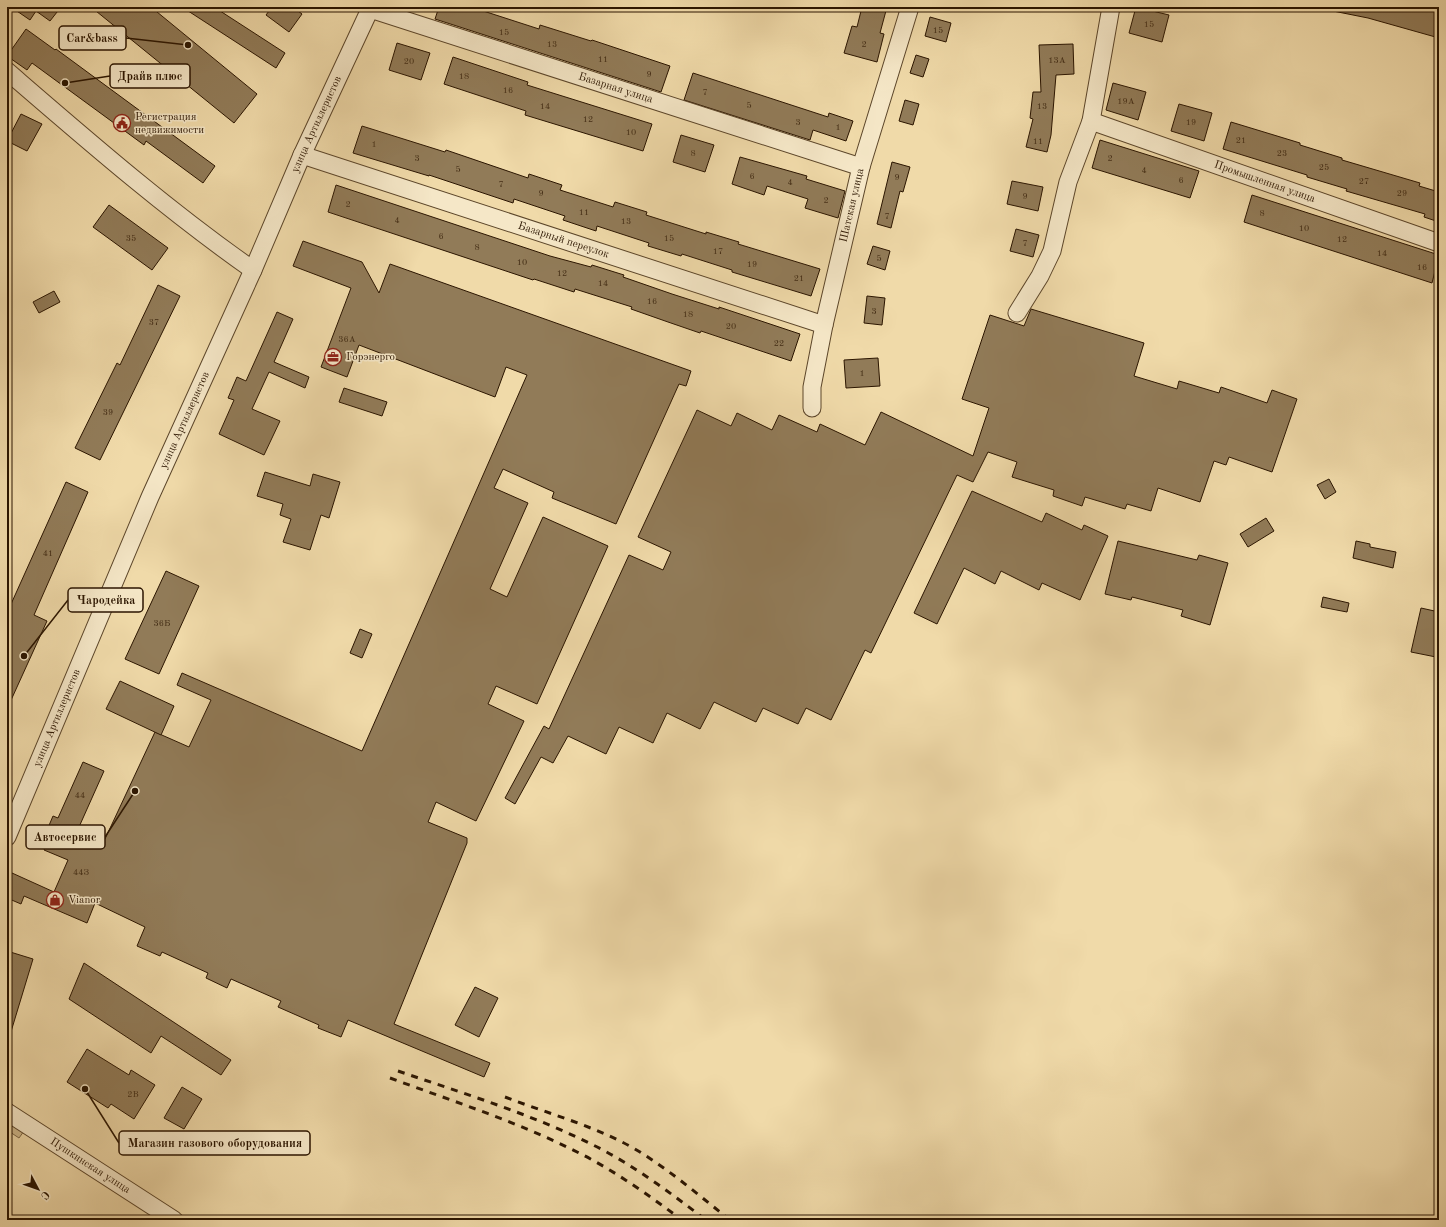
<svg xmlns="http://www.w3.org/2000/svg" width="1446" height="1227" font-family="'Old Standard TT',serif">
  <style>
    .green { fill: #cfb98c; stroke: #7d6746 }
    .building { fill: #917b58; stroke: #2b1500 }
    .lines { fill: none; stroke-linecap: round; stroke-linejoin: round }
    .minor-casing { stroke: #5c462a; stroke-width: 19 }
    .minor { stroke: #f5e7c7; stroke-width: 17 }
    .rail { stroke: #2b1500; stroke-width: 3; stroke-dasharray: 7 7; stroke-linecap: butt }
    .labels { text-anchor: middle; dominant-baseline: central; stroke-width: 3; stroke-linejoin: round; paint-order: stroke }
    .number-label { font-size: 9px; fill: #442e16 }
    .street-label { font-size: 11px; fill: #2b1500; stroke: #f5e7c7 }
    .poi-label { font-size: 11px; fill: #2b1500; stroke: #f5e7c7; text-anchor: start }
    .leader { fill: none; stroke: #2b1500; stroke-width: 1.5 }
    .callout-dot { fill: #2b1500; stroke: #f5e7c7; stroke-width: 1.5 }
    .callout { fill: #f5e7c7; stroke: #2b1500; stroke-width: 1.5 }
    .callout-label { font-size: 12px; text-anchor: middle; font-weight: bold; fill: #2b1500 }
  </style>
  <rect width="100%" height="100%" fill="#f0daa9"/>
  <filter id="stains"><feTurbulence type="fractalNoise" baseFrequency=".005" numOctaves="4"/><feColorMatrix values="0 0 0 0 .2 0 0 0 0 .09 0 0 0 0 .02 0 0 0 .5 -.17"/></filter>
  <radialGradient id="worn" r=".72"><stop offset=".6" stop-color="#630" stop-opacity="0"/><stop offset="1" stop-color="#630" stop-opacity=".3"/></radialGradient>
  <!-- green -->
  <path class="green" d="M 7,1121 L 24,1131 L 19,1138 L 7,1130 Z"/>
  <!-- building -->
  <g class="building">
    <path d="M 11,7 L 61,7 L 50,21 L 36,11 L 30,20 Z"/>
    <path d="M 91,7 L 151,7 L 257,94 L 234,123 Z"/>
    <path d="M 182,7 L 214,7 L 285,53 L 276,68 Z"/>
    <path d="M 272,7 L 293,7 L 302,14 L 289,32 L 266,15 Z"/>
    <path d="M 439,7 L 471,7 L 539,29 L 540,25 L 591,41 L 592,40 L 670,66 L 661,92 L 435,19 Z"/>
    <path d="M 862,7 L 887,7 L 880,33 L 884,34 L 877,62 L 844,53 L 852,26 L 857,27 Z"/>
    <path d="M 1136,7 L 1169,15 L 1162,42 L 1129,33 Z"/>
    <path d="M 1333,7 L 1439,8 L 1439,38 L 1368,18 L 1333,11 Z"/>
    <path d="M 930,17 L 951,23 L 946,42 L 925,36 Z"/>
    <path d="M 26,29 L 55,50 L 56,49 L 215,166 L 203,183 L 146,141 L 144,145 L 32,63 L 27,70 L 7,56 Z"/>
    <path d="M 397,43 L 430,53 L 421,80 L 389,70 Z"/>
    <path d="M 1073,44 L 1074,74 L 1056,75 L 1051,135 L 1047,152 L 1026,147 L 1033,119 L 1030,118 L 1033,92 L 1041,92 L 1039,45 Z"/>
    <path d="M 916,55 L 929,59 L 923,77 L 910,73 Z"/>
    <path d="M 453,57 L 528,82 L 527,85 L 652,124 L 643,151 L 525,115 L 526,111 L 444,84 Z"/>
    <path d="M 693,73 L 828,117 L 829,113 L 853,121 L 846,141 L 813,130 L 810,140 L 684,100 Z"/>
    <path d="M 1113,83 L 1146,92 L 1138,120 L 1106,110 Z"/>
    <path d="M 905,100 L 919,104 L 913,125 L 899,121 Z"/>
    <path d="M 1179,104 L 1212,113 L 1204,141 L 1171,131 Z"/>
    <path d="M 21,114 L 42,124 L 27,151 L 7,141 Z"/>
    <path d="M 1231,122 L 1300,143 L 1300,145 L 1342,158 L 1342,160 L 1420,183 L 1419,186 L 1439,192 L 1439,222 L 1424,217 L 1425,214 L 1346,191 L 1347,189 L 1307,177 L 1307,175 L 1223,149 Z"/>
    <path d="M 362,126 L 445,152 L 446,150 L 528,178 L 529,174 L 562,185 L 560,190 L 613,207 L 615,202 L 647,212 L 646,215 L 706,234 L 706,232 L 739,242 L 738,244 L 820,269 L 811,296 L 732,272 L 732,270 L 682,254 L 681,256 L 648,246 L 649,243 L 597,226 L 596,231 L 563,220 L 565,216 L 514,199 L 513,203 L 429,175 L 429,176 L 353,153 Z"/>
    <path d="M 681,135 L 714,145 L 705,172 L 673,162 Z"/>
    <path d="M 1100,140 L 1199,171 L 1190,198 L 1092,168 Z"/>
    <path d="M 740,157 L 807,176 L 806,179 L 845,191 L 838,218 L 805,208 L 808,199 L 767,186 L 764,195 L 732,184 Z"/>
    <path d="M 892,162 L 910,167 L 903,192 L 900,191 L 891,228 L 877,224 Z"/>
    <path d="M 1012,181 L 1043,187 L 1038,211 L 1007,204 Z"/>
    <path d="M 336,185 L 550,256 L 591,267 L 592,265 L 624,275 L 623,277 L 672,294 L 719,309 L 719,307 L 800,334 L 791,361 L 701,331 L 700,333 L 668,322 L 631,309 L 632,307 L 575,289 L 574,292 L 534,279 L 533,280 L 328,212 Z"/>
    <path d="M 1252,195 L 1439,255 L 1432,283 L 1244,222 Z"/>
    <path d="M 109,205 L 168,248 L 152,270 L 93,227 Z"/>
    <path d="M 1016,229 L 1039,235 L 1033,257 L 1010,251 Z"/>
    <path d="M 303,241 L 362,262 L 379,293 L 390,264 L 691,371 L 686,386 L 679,384 L 616,524 L 552,498 L 554,492 L 503,469 L 494,488 L 528,503 L 490,589 L 507,597 L 543,517 L 608,546 L 537,704 L 496,686 L 488,704 L 524,721 L 476,821 L 436,802 L 428,822 L 467,838 L 467,843 L 394,1024 L 490,1063 L 484,1077 L 348,1020 L 341,1037 L 318,1028 L 319,1025 L 278,1007 L 281,1001 L 231,979 L 227,988 L 206,978 L 208,973 L 162,952 L 160,956 L 137,946 L 145,927 L 95,903 L 87,923 L 24,896 L 21,904 L 7,898 L 7,886 L 12,873 L 54,892 L 68,860 L 44,850 L 47,844 L 42,842 L 53,816 L 58,818 L 83,762 L 104,771 L 79,827 L 105,839 L 155,732 L 189,747 L 211,700 L 177,685 L 182,673 L 362,751 L 527,375 L 506,367 L 495,397 L 359,345 L 347,377 L 321,367 L 351,288 L 293,266 Z"/>
    <path d="M 873,246 L 890,251 L 885,270 L 867,264 Z"/>
    <path d="M 158,285 L 180,296 L 100,460 L 75,448 L 117,363 L 120,365 Z"/>
    <path d="M 54,291 L 60,302 L 39,313 L 33,302 Z"/>
    <path d="M 867,296 L 885,298 L 882,325 L 864,323 Z"/>
    <path d="M 1031,309 L 1144,343 L 1134,376 L 1177,389 L 1179,381 L 1219,393 L 1221,387 L 1267,403 L 1272,390 L 1297,399 L 1272,472 L 1229,457 L 1226,465 L 1214,461 L 1200,502 L 1158,488 L 1151,511 L 1127,504 L 1125,509 L 1085,497 L 1082,506 L 1053,496 L 1054,490 L 1012,477 L 1017,462 L 988,452 L 973,482 L 957,475 L 871,653 L 865,650 L 831,720 L 806,708 L 798,724 L 763,708 L 756,722 L 714,702 L 700,729 L 667,713 L 653,743 L 619,727 L 606,754 L 568,736 L 553,763 L 541,757 L 515,804 L 505,798 L 544,726 L 549,729 L 629,555 L 663,570 L 671,552 L 638,537 L 697,410 L 731,426 L 737,413 L 772,430 L 779,415 L 817,432 L 820,424 L 865,445 L 881,412 L 973,456 L 989,408 L 962,399 L 990,315 L 1024,326 Z"/>
    <path d="M 277,312 L 293,319 L 274,362 L 309,377 L 305,388 L 269,372 L 252,409 L 280,421 L 264,455 L 219,434 L 234,400 L 228,398 L 237,377 L 246,381 Z"/>
    <path d="M 878,358 L 880,386 L 846,388 L 844,360 Z"/>
    <path d="M 344,388 L 387,402 L 382,416 L 339,402 Z"/>
    <path d="M 265,472 L 310,486 L 313,474 L 340,482 L 329,518 L 321,515 L 310,550 L 283,542 L 291,519 L 280,515 L 283,504 L 257,496 Z"/>
    <path d="M 1329,479 L 1336,492 L 1325,499 L 1317,485 Z"/>
    <path d="M 66,482 L 88,492 L 34,615 L 47,621 L 7,709 L 7,613 Z"/>
    <path d="M 972,491 L 1042,522 L 1046,513 L 1082,530 L 1084,525 L 1108,536 L 1080,600 L 1042,583 L 1039,590 L 1001,571 L 995,584 L 964,568 L 937,624 L 914,613 Z"/>
    <path d="M 1266,518 L 1274,531 L 1248,547 L 1240,534 Z"/>
    <path d="M 1118,541 L 1197,560 L 1199,555 L 1228,563 L 1210,625 L 1181,616 L 1183,610 L 1132,597 L 1131,600 L 1105,594 Z"/>
    <path d="M 1356,541 L 1370,544 L 1370,547 L 1396,552 L 1393,568 L 1353,558 Z"/>
    <path d="M 166,571 L 199,586 L 159,674 L 125,659 Z"/>
    <path d="M 1323,597 L 1349,603 L 1347,612 L 1321,607 Z"/>
    <path d="M 1421,608 L 1439,612 L 1439,644 L 1436,657 L 1411,652 Z"/>
    <path d="M 360,629 L 372,634 L 362,658 L 350,653 Z"/>
    <path d="M 120,681 L 174,706 L 161,735 L 106,709 Z"/>
    <path d="M 7,951 L 33,959 L 10,1035 L 7,1035 Z"/>
    <path d="M 84,963 L 231,1060 L 221,1075 L 161,1036 L 151,1053 L 69,999 Z"/>
    <path d="M 475,987 L 498,998 L 479,1037 L 455,1025 Z"/>
    <path d="M 87,1049 L 129,1075 L 131,1070 L 155,1085 L 134,1119 L 111,1104 L 108,1108 L 67,1082 Z"/>
    <path d="M 182,1087 L 202,1099 L 184,1129 L 164,1118 Z"/>
  </g>
  <g class="lines">
    <!-- minor casing -->
    <g class="minor-casing">
      <g id="minor">
        <path id="s1" d="M 370,9 L 861,167"/>
        <path d="M 7,71 C 87,140 166,209 253,270"/>
        <path id="s2" d="M 1091,121 L 1439,243"/>
        <path id="s3" d="M 302,155 L 824,325"/>
        <path d="M 1017,313 L 1040,276 L 1052,251 L 1068,182 L 1091,121 L 1111,7"/>
        <path id="s4" d="M 812,408 L 812,387 L 824,325 L 861,167 L 910,7"/>
        <path id="s5" d="M 7,837 L 150,497 L 253,270 L 302,155 L 371,7"/>
        <path id="s6" d="M 7,1112 L 174,1220"/>
      </g>
    </g>
    <!-- minor -->
    <use href="#minor" class="minor"/>
    <!-- rail -->
    <g class="rail">
      <path d="M 398,1071 C 462,1093 528,1113 589,1143 C 631,1163 669,1192 706,1220"/>
      <path d="M 390,1078 C 455,1102 521,1123 583,1155 C 618,1173 651,1197 682,1220"/>
      <path d="M 505,1097 C 549,1114 599,1127 640,1152 C 672,1172 701,1197 730,1220"/>
    </g>
  </g>
  <!-- icons -->
  <defs>
    <g id="civic-ring" transform="scale(0.9)"><circle r="9.5" fill="#f5e7c7" stroke="#8f2418" stroke-width="1.5"/><path d="M-.6-6.5H3V-4.5H.6V-3L4-1V1h2V6H-6V1h2V-1L-.6-3ZM-1.2 2.5V6h2.4V2.5Z" fill="#8f2418"/></g>
    <g id="office-ring" transform="scale(0.9)"><circle r="9.5" fill="#f5e7c7" stroke="#8f2418" stroke-width="1.5"/><path d="M-6-3h4V-5.5h4V-3h4V5H-6ZM-1-4.5V-3h2v-1.5ZM-6 0V1H6V0Z" fill="#8f2418"/></g>
    <g id="shop-ring" transform="scale(0.9)"><circle r="9.5" fill="#f5e7c7" stroke="#8f2418" stroke-width="1.5"/><path d="M-5-2.5h2.3a2.7 3.5 0 0 1 5.4 0H5L5.5 6h-11ZM-1.5-2.5h3a1.5 2.3 0 0 0-3 0Z" fill="#8f2418"/></g>
  </defs>
  <g fill-rule="evenodd">
    <use href="#civic-ring" x="122" y="123"/>
    <use href="#office-ring" x="333" y="357"/>
    <use href="#shop-ring" x="55" y="900"/>
  </g>
  <g class="labels">
    <!-- number labels -->
    <g class="number-label">
      <text x="1149" y="24">15</text>
      <text x="938" y="30">15</text>
      <text x="504" y="32">15</text>
      <text x="552" y="44">13</text>
      <text x="864" y="44">2</text>
      <text x="603" y="59">11</text>
      <text x="1057" y="60">13А</text>
      <text x="409" y="61">20</text>
      <text x="649" y="74">9</text>
      <text x="464" y="76">18</text>
      <text x="508" y="90">16</text>
      <text x="705" y="92">7</text>
      <text x="1126" y="101">19А</text>
      <text x="749" y="105">5</text>
      <text x="545" y="106">14</text>
      <text x="1042" y="106">13</text>
      <text x="588" y="119">12</text>
      <text x="798" y="122">3</text>
      <text x="1191" y="122">19</text>
      <text x="838" y="127">1</text>
      <text x="631" y="132">10</text>
      <text x="1241" y="140">21</text>
      <text x="1038" y="141">11</text>
      <text x="374" y="144">1</text>
      <text x="693" y="153">8</text>
      <text x="1282" y="153">23</text>
      <text x="417" y="158">3</text>
      <text x="1110" y="158">2</text>
      <text x="1324" y="167">25</text>
      <text x="458" y="169">5</text>
      <text x="1144" y="170">4</text>
      <text x="752" y="176">6</text>
      <text x="897" y="177">9</text>
      <text x="1181" y="180">6</text>
      <text x="1364" y="181">27</text>
      <text x="790" y="182">4</text>
      <text x="501" y="184">7</text>
      <text x="541" y="193">9</text>
      <text x="1402" y="193">29</text>
      <text x="1025" y="196">9</text>
      <text x="826" y="200">2</text>
      <text x="348" y="204">2</text>
      <text x="584" y="212">11</text>
      <text x="1262" y="213">8</text>
      <text x="887" y="216">7</text>
      <text x="397" y="220">4</text>
      <text x="626" y="221">13</text>
      <text x="1304" y="228">10</text>
      <text x="441" y="236">6</text>
      <text x="131" y="238">35</text>
      <text x="669" y="238">15</text>
      <text x="1342" y="239">12</text>
      <text x="1025" y="243">7</text>
      <text x="477" y="247">8</text>
      <text x="718" y="251">17</text>
      <text x="1382" y="253">14</text>
      <text x="879" y="258">5</text>
      <text x="522" y="262">10</text>
      <text x="752" y="264">19</text>
      <text x="1422" y="267">16</text>
      <text x="562" y="273">12</text>
      <text x="799" y="278">21</text>
      <text x="603" y="283">14</text>
      <text x="652" y="301">16</text>
      <text x="874" y="311">3</text>
      <text x="688" y="314">18</text>
      <text x="154" y="322">37</text>
      <text x="731" y="326">20</text>
      <text x="347" y="339">36А</text>
      <text x="779" y="343">22</text>
      <text x="862" y="373">1</text>
      <text x="108" y="412">39</text>
      <text x="48" y="553">41</text>
      <text x="162" y="623">36Б</text>
      <text x="80" y="795">44</text>
      <text x="81" y="872">44З</text>
      <text x="133" y="1094">2В</text>
    </g>
    <!-- street labels -->
    <g class="street-label">
      <text stroke="none"><textPath href="#s1" startOffset="258">Базарная улица</textPath></text>
      <text stroke="none"><textPath href="#s5" startOffset="777">улица Артиллеристов</textPath></text>
      <text stroke="none"><textPath href="#s2" startOffset="184">Промышленная улица</textPath></text>
      <text stroke="none"><textPath href="#s4" startOffset="207">Шатская улица</textPath></text>
      <text stroke="none"><textPath href="#s3" startOffset="275">Базарный переулок</textPath></text>
      <text stroke="none"><textPath href="#s5" startOffset="453">улица Артиллеристов</textPath></text>
      <text stroke="none"><textPath href="#s5" startOffset="129">улица Артиллеристов</textPath></text>
      <text stroke="none"><textPath href="#s6" startOffset="99">Пушкинская улица</textPath></text>
    </g>
    <!-- poi labels -->
    <g class="poi-label">
      <text x="135" y="117">Регистрация<tspan x="135" dy="13">недвижимости</tspan></text>
      <text x="346" y="357">Горэнерго</text>
      <text x="68" y="900">Vianor</text>
    </g>
  </g>
  <!-- callouts -->
  <path class="leader" d="M188 45L126 38M65 83L110 76M24 656L68 600M135 791L105 837M85 1089L119 1143"/>
  <g class="callout-dot">
    <circle cx="188" cy="45" r="4"/>
    <circle cx="65" cy="83" r="4"/>
    <circle cx="24" cy="656" r="4"/>
    <circle cx="135" cy="791" r="4"/>
    <circle cx="85" cy="1089" r="4"/>
  </g>
  <g class="callout">
    <rect x="59" y="26" width="67" height="24" rx="4"/>
    <rect x="110" y="64" width="80" height="24" rx="4"/>
    <rect x="68" y="588" width="75" height="24" rx="4"/>
    <rect x="26" y="825" width="79" height="24" rx="4"/>
    <rect x="119" y="1131" width="191" height="24" rx="4"/>
  </g>
  <g class="callout-label">
    <text x="92" y="42">Car&amp;bass</text>
    <text x="150" y="80">Драйв плюс</text>
    <text x="106" y="604">Чародейка</text>
    <text x="65" y="841">Автосервис</text>
    <text x="215" y="1147">Магазин газового оборудования</text>
  </g>
  <!-- margin -->
  <rect width="1446" height="1227" fill="none" stroke="#f0daa9" stroke-width="24"/>
  <rect x="8" y="8" width="1430" height="1211" fill="none" stroke="#2b1500" stroke-width="2"/>
  <rect x="12" y="12" width="1422" height="1203" fill="none" stroke="#2b1500"/>
  <!-- north arrow -->
  <g transform="translate(38 1189) rotate(131)" stroke="#f5e7c7" stroke-width="3" paint-order="stroke">
  <path d="M0-3L7 15L0 10L-7 15Z" fill="#2b1500"/>
  <text y="-6" font-size="11" font-weight="bold" text-anchor="middle" fill="#2b1500">С</text>
  </g>
  <rect width="100%" height="100%" filter="url(#stains)"/>
  <rect width="100%" height="100%" fill="url(#worn)"/>
</svg>
